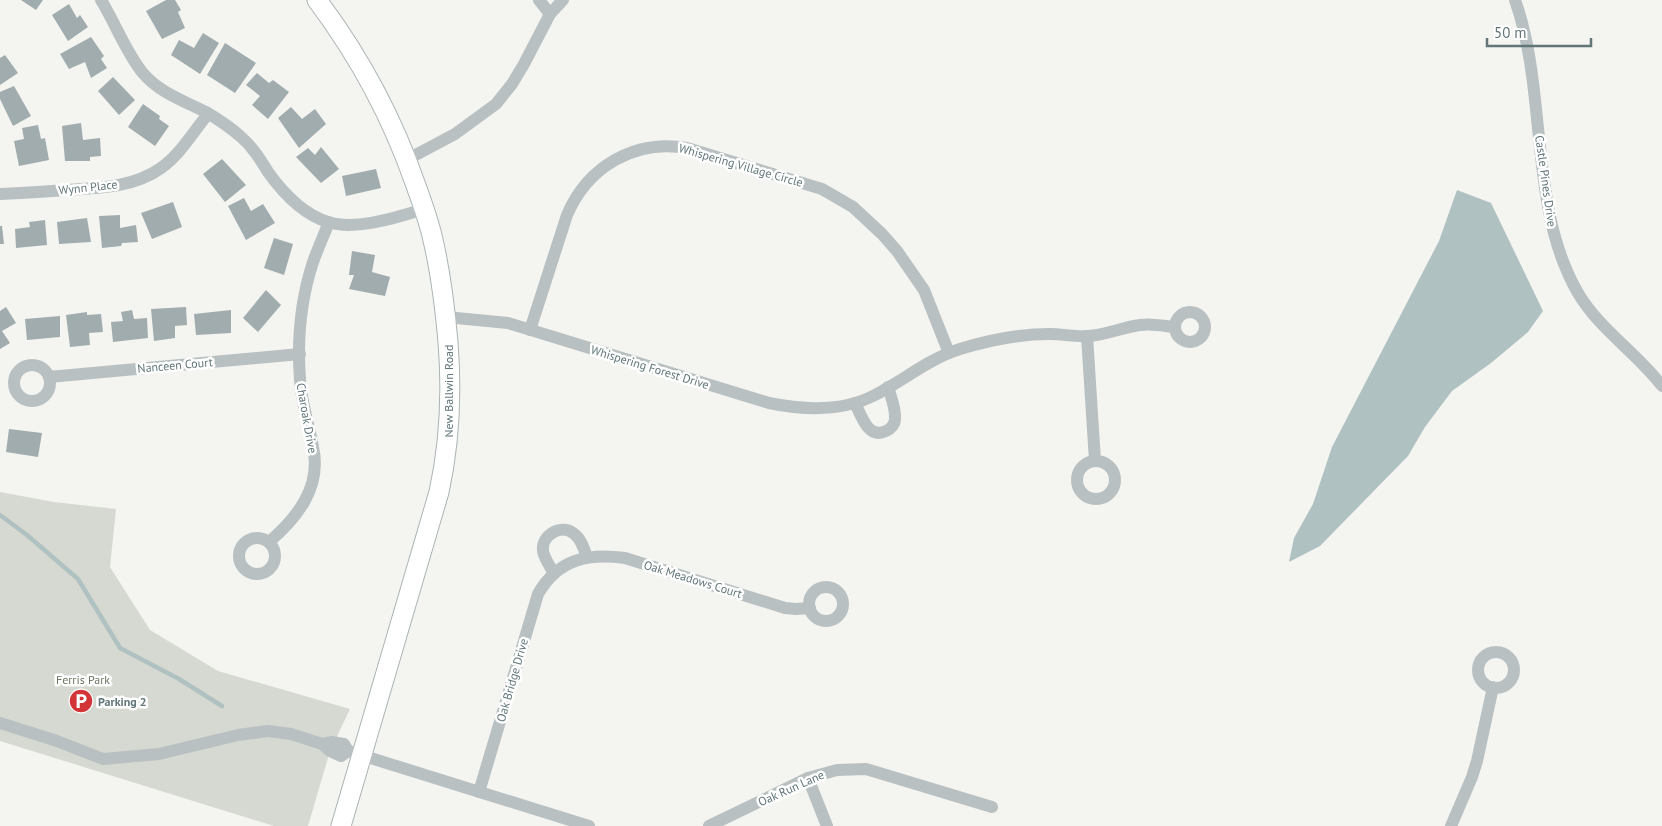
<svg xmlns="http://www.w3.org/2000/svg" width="1662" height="826" font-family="'PT Sans',sans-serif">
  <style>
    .green { fill: #d6d9d1 }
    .water { fill: #b0c1c1 }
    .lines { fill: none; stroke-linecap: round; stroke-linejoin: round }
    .stream { stroke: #b0c1c1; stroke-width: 4.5 }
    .building { fill: #a1acae }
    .secondary-casing { stroke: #acb4b6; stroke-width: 21 }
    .minor { stroke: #b9c0c1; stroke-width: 12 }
    .secondary { stroke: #fff; stroke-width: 19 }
    .labels { text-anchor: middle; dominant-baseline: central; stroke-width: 5; stroke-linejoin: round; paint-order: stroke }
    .street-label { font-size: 12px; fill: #62767a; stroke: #fff }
    .park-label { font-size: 12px; fill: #6d7764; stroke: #fff }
    .poi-label { font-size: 12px; font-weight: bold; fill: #62767a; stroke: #fff; text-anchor: start }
  </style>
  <rect width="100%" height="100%" fill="#f4f4f1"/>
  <!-- green -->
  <path class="green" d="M 0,492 L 54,502 L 116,509 L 110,567 L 150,630 L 218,671 L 350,709 L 330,751 L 308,826 L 274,826 L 0,741 Z"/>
  <!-- water -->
  <path class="water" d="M 1457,190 L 1491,203 L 1543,311 L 1528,332 L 1491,363 L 1452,391 L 1425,427 L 1408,456 L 1320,546 L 1289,562 L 1294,538 L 1313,504 L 1332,447 L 1439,241 Z"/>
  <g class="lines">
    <!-- stream -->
    <path class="stream" d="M 0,515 L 27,535 L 78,579 L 120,648 L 179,679 L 222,706"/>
  </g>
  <!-- building -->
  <g class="building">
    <path d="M 21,0 L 43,0 L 36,10 Z"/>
    <path d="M 166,0 L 175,0 L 181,10 L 178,12 L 185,28 L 162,39 L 146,11 Z"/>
    <path d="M 69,4 L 77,18 L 80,15 L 88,27 L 68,41 L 52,15 Z"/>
    <path d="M 203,33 L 219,43 L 200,74 L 171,55 L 179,40 L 194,48 Z"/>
    <path d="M 91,37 L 104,56 L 101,59 L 107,68 L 91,78 L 85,62 L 69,69 L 60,54 Z"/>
    <path d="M 225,43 L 256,63 L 235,93 L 207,75 Z"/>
    <path d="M 5,55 L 18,73 L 0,85 L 0,58 Z"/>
    <path d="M 257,73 L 269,83 L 273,80 L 289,92 L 268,119 L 252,105 L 260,96 L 246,85 Z"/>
    <path d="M 113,77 L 135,100 L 119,115 L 98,91 Z"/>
    <path d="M 14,86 L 31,116 L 13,126 L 0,99 L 0,92 Z"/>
    <path d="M 143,104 L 160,116 L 159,119 L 169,126 L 155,146 L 128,127 Z"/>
    <path d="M 291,107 L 302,119 L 315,109 L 326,124 L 299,148 L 278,118 Z"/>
    <path d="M 81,123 L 83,140 L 100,138 L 101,156 L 90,157 L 90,161 L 65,161 L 62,126 Z"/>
    <path d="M 38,125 L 41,139 L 45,138 L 49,160 L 19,166 L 14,141 L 24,139 L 22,128 Z"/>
    <path d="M 321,147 L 339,169 L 321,183 L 296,157 L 308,148 L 315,155 Z"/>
    <path d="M 222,159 L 246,185 L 225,202 L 203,174 Z"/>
    <path d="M 376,169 L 381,188 L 346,196 L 342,176 Z"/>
    <path d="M 244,198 L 251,211 L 263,204 L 275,223 L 246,240 L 228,206 Z"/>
    <path d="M 173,202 L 182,227 L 152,239 L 141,213 Z"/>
    <path d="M 120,215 L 120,228 L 136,225 L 138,242 L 122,243 L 121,246 L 102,248 L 99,216 Z"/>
    <path d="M 87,218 L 91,242 L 59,244 L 57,222 Z"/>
    <path d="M 45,220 L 47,245 L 16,248 L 15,229 L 30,227 L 29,222 Z"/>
    <path d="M 0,226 L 2,226 L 4,244 L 0,244 Z"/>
    <path d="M 274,238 L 293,244 L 284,275 L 264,268 Z"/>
    <path d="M 352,251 L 375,255 L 372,272 L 390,277 L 385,296 L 349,289 L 354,275 L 349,275 Z"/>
    <path d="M 266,290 L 281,305 L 258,332 L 243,318 Z"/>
    <path d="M 6,307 L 16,323 L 2,331 L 10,343 L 0,349 L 0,311 Z"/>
    <path d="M 186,307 L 187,325 L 175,326 L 175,338 L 154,341 L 151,309 Z"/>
    <path d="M 132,310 L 134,319 L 147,318 L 148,338 L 113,342 L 111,322 L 123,321 L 121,312 Z"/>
    <path d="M 231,310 L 231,333 L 196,335 L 194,314 Z"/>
    <path d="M 87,312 L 87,315 L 101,314 L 103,332 L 89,333 L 90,345 L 70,347 L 66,315 Z"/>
    <path d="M 60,316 L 60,337 L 27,340 L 25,319 Z"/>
    <path d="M 9,429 L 42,433 L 38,457 L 6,452 Z"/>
  </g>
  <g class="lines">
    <!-- secondary casing -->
    <g class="secondary-casing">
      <path id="secondary" d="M 317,0 C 359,56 392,117 415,183 C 422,202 429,221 433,240 C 441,274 445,308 448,342 C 452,393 450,442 439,492 L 341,826"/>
    </g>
    <!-- minor -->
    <g class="minor">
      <path d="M 101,0 C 115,23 126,52 142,72 C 158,92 184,101 206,112 C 216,118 231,128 240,136 C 252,146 260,159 268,172 C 283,193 302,214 328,222 C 357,231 397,217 425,209"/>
      <path d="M 539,0 L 550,14"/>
      <path d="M 1515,0 C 1548,93 1528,207 1578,293 C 1599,329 1637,353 1662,386"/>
      <path d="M 408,159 L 455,134 L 496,104 L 512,84 L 524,64 L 550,14 L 563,0"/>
      <path d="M 0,194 C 22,193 43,192 65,190 C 97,188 133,188 161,168 C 180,155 193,132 208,114"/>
      <circle cx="1190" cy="327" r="15"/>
      <path d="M 446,317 L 508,323 L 769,403 C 803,410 841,412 873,396 C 903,381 928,359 960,349 C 989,340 1020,334 1050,334 C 1063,334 1075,337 1088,336 C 1106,335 1123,327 1140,325 C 1151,323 1164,326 1174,327"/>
      <path d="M 530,330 L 567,215 C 588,166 635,139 687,148 L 822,189 L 853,207 L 882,234 L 897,251 L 924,290 L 949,353"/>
      <path d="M 1087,336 L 1095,461"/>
      <circle cx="32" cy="383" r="18"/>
      <path d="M 49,377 L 300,354"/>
      <path d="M 855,403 C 861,415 868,440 886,431 C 891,429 895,424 895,419 C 896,409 891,397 888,387"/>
      <circle cx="1096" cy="480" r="19"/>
      <circle cx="257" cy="556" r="18"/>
      <path d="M 269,542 C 297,518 322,487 313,447 C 309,424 301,402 300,379 C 297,340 301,299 313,262 C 318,248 324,235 329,222"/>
      <path d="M 553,572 C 550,566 544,558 543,551 C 541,535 561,524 573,533 C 581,538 584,549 587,557"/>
      <circle cx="826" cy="604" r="17"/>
      <circle cx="1496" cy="670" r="18"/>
      <path d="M 0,723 L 57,741 L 103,759 L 159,754 L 238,735 L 268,731 L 291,734 L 322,744 L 330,751 L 341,756 L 348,751"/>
      <path d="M 322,744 L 331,742 L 344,744 L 348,751 L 589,826"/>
      <path d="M 808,778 L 827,826"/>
      <path d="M 479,792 L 538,594 C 558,559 588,553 625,558 L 785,608 L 796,609 L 810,608"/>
      <path d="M 709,826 L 808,778 L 837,770 L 866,769 L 992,807"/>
      <path d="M 1451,826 L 1472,777 L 1477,761 L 1493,687"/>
    </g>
    <!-- secondary -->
    <use href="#secondary" class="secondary"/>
  </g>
  <!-- icons -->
  <defs>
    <g id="parking-disc" transform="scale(1.25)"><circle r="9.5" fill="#d23437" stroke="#fff"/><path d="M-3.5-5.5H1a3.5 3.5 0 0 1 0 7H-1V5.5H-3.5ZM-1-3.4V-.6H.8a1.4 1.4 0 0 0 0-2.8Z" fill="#fff"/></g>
  </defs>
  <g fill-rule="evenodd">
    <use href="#parking-disc" x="81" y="701"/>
  </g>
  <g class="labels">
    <!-- street labels -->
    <g class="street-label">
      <text transform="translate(741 165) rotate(16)">Whispering Village Circle</text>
      <text transform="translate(1546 181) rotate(82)">Castle Pines Drive</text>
      <text transform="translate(88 187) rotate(-6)">Wynn Place</text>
      <text transform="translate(175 365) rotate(-5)">Nanceen Court</text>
      <text transform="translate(650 367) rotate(17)">Whispering Forest Drive</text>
      <text transform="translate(448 391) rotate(-90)">New Ballwin Road</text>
      <text transform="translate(307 418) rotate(80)">Charoak Drive</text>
      <text transform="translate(693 579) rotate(17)">Oak Meadows Court</text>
      <text transform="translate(512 680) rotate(-74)">Oak Bridge Drive</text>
      <text transform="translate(791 788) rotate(-24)">Oak Run Lane</text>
    </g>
    <!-- park labels -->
    <g class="park-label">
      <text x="83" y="679">Ferris Park</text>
    </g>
    <!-- poi labels -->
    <g class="poi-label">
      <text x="98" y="701">Parking 2</text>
    </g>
  </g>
  <!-- scale -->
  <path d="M1487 38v8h104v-8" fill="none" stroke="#62767a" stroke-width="2.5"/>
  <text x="1494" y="38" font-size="15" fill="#62767a" stroke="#ffffff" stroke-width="4" paint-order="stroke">50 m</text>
</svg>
